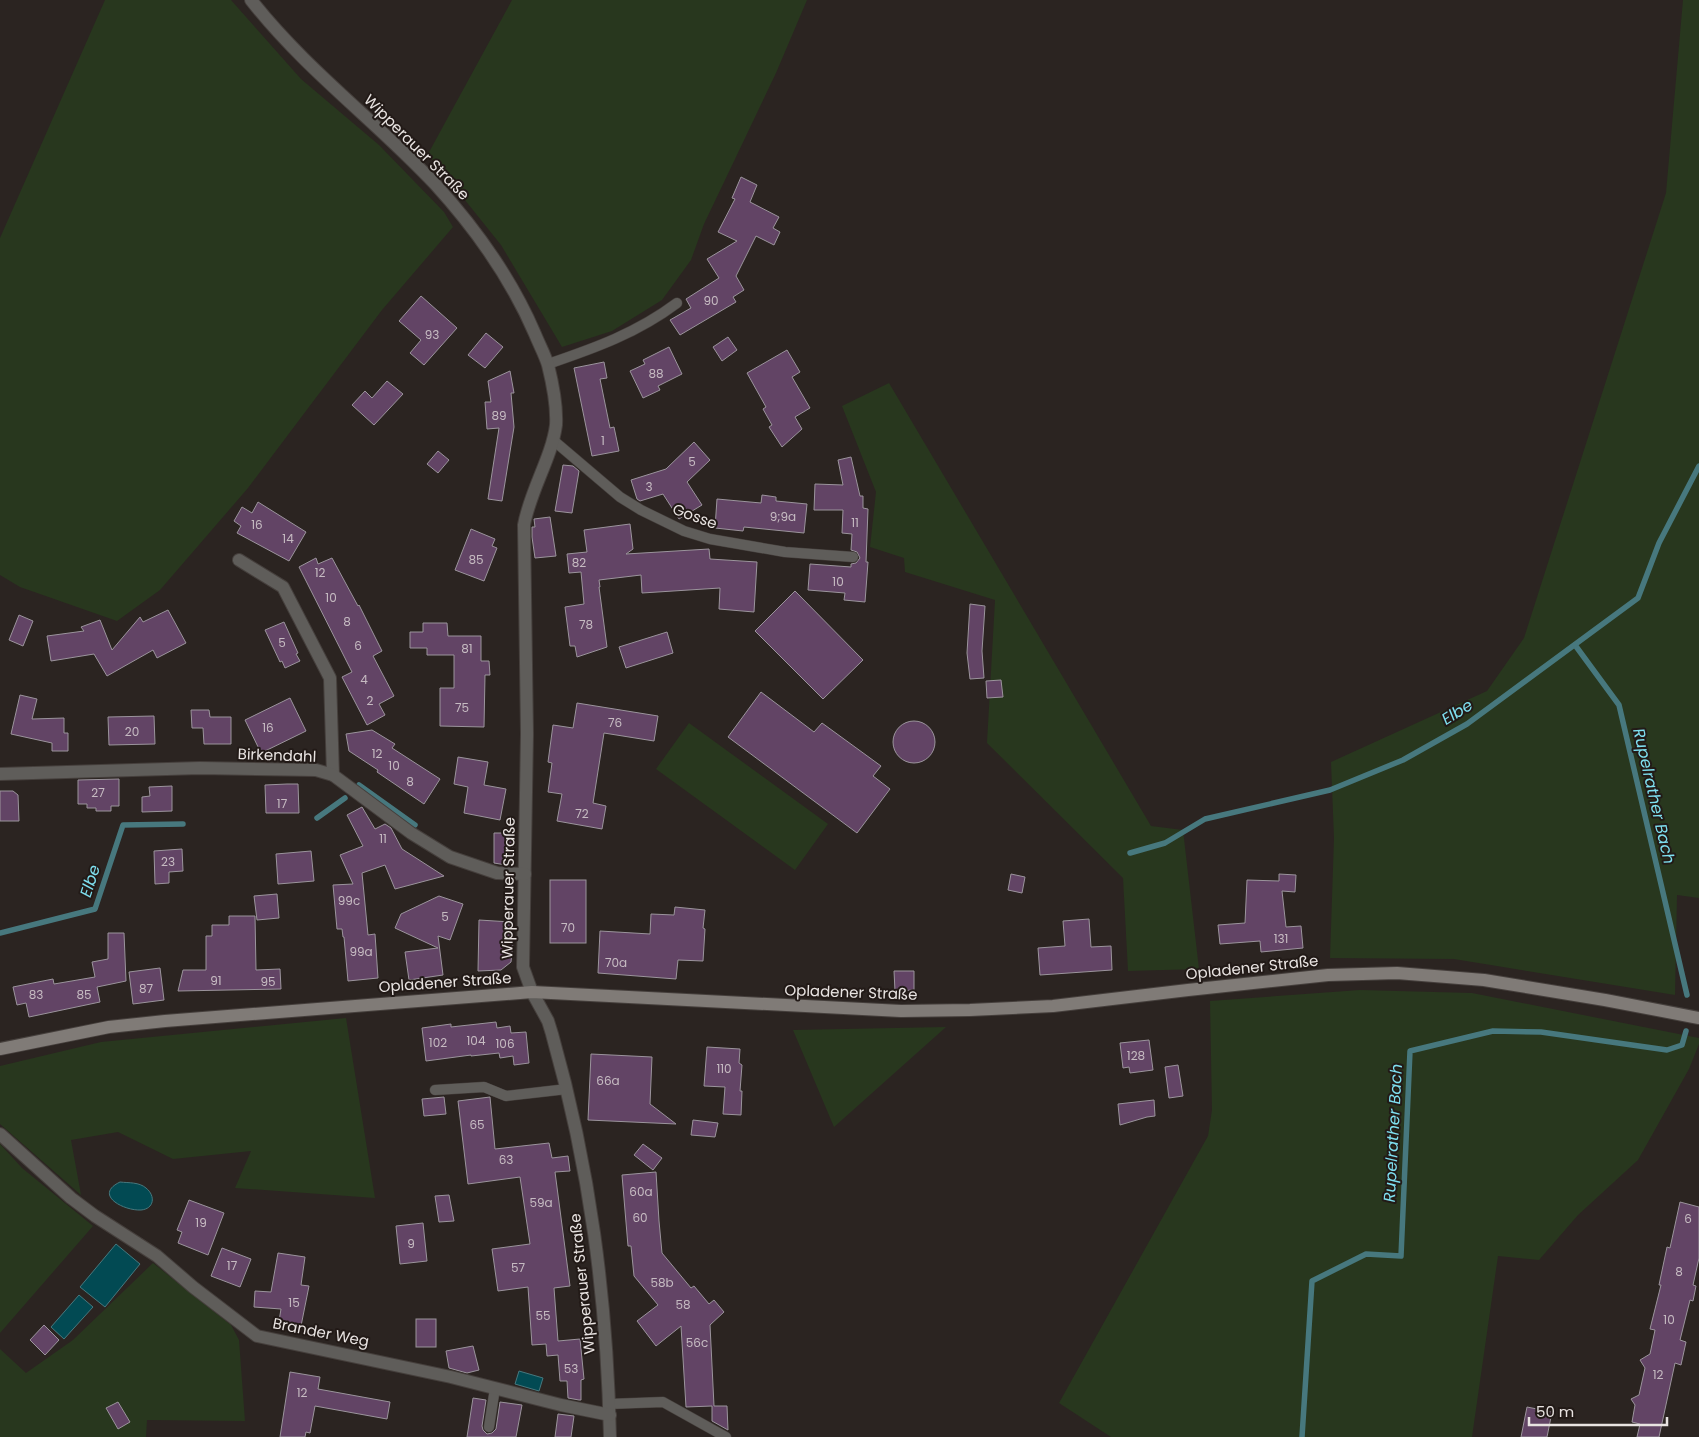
<svg xmlns="http://www.w3.org/2000/svg" width="1699" height="1437" font-family="Poppins,sans-serif">
  <style>
    .green { fill: #28371e }
    .water { fill: #024a53; stroke: #47787e }
    .lines { fill: none; stroke-linecap: round; stroke-linejoin: round }
    .stream { stroke: #47787e; stroke-width: 5.5 }
    .building { fill: #624465; stroke: #9b949c }
    .lane-casing { stroke: #453f3c; stroke-width: 11 }
    .street-casing { stroke: #453f3c; stroke-width: 14 }
    .secondary-casing { stroke: #453f3c; stroke-width: 14 }
    .lane { stroke: #5f5d5a; stroke-width: 10 }
    .street { stroke: #5f5d5a; stroke-width: 12 }
    .secondary { stroke: #807b77; stroke-width: 12 }
    .labels { text-anchor: middle; dominant-baseline: central; stroke-width: 4; stroke-linejoin: round; paint-order: stroke }
    .number-label { font-size: 12px; fill: #c6bbc2 }
    .street-label { font-size: 15px; fill: #e8e3e1; stroke: #221a17 }
    .water-label { font-size: 16px; font-style: italic; fill: #7fe0f0; stroke: #221a17 }
  </style>
  <rect width="100%" height="100%" fill="#2b2421"/>
  <!-- green -->
  <g class="green">
    <path d="M 105,0 L 231,0 L 301,79 L 379,145 L 444,212 L 453,227 L 382,310 L 248,488 L 160,590 L 117,621 L 20,587 L 0,575 L 0,238 Z"/>
    <path d="M 512,0 L 807,0 L 776,73 L 704,224 L 691,260 L 662,300 L 612,331 L 562,347 L 501,245 L 428,154 Z"/>
    <path d="M 1683,0 L 1699,0 L 1699,898 L 1677,895 L 1675,995 L 1454,959 L 1330,958 L 1334,838 L 1331,762 L 1487,691 L 1524,638 L 1666,193 Z"/>
    <path d="M 889,383 L 1151,826 L 1183,830 L 1199,969 L 1128,971 L 1123,878 L 987,743 L 995,600 L 905,572 L 904,558 L 870,547 L 876,492 L 842,406 Z"/>
    <path d="M 689,723 L 828,824 L 795,870 L 656,769 Z"/>
    <path d="M 1360,990 L 1472,993 L 1699,1038 L 1699,1044 L 1689,1069 L 1638,1160 L 1578,1215 L 1539,1260 L 1498,1256 L 1472,1437 L 1111,1437 L 1059,1403 L 1208,1136 L 1212,1110 L 1210,1001 Z"/>
    <path d="M 346,1018 L 375,1198 L 235,1188 L 251,1151 L 173,1159 L 118,1132 L 71,1140 L 81,1195 L 0,1124 L 0,1066 L 101,1042 Z"/>
    <path d="M 946,1027 L 834,1127 L 793,1030 Z"/>
    <path d="M 0,1144 L 22,1168 L 93,1226 L 0,1333 Z"/>
    <path d="M 153,1263 L 231,1325 L 239,1340 L 245,1421 L 147,1420 L 146,1437 L 0,1437 L 0,1349 L 26,1373 L 73,1340 Z"/>
  </g>
  <!-- water -->
  <g class="water">
    <path d="M 120,1182 C 129,1183 139,1182 146,1188 C 156,1196 154,1209 141,1210 C 124,1211 93,1195 120,1182 Z"/>
    <path d="M 116,1244 L 140,1264 L 105,1307 L 80,1287 Z"/>
    <path d="M 79,1295 L 93,1307 L 64,1339 L 51,1327 Z"/>
    <path d="M 519,1371 L 543,1378 L 539,1391 L 515,1384 Z"/>
  </g>
  <g class="lines">
    <!-- stream -->
    <g class="stream">
      <path d="M 1575,645 L 1619,705 L 1687,995"/>
      <path d="M 359,785 L 415,825"/>
      <path d="M 317,818 L 345,798"/>
      <path d="M 1130,853 L 1165,843 L 1205,819 L 1330,790 L 1403,760 L 1467,724 L 1638,598 L 1659,543 L 1699,466"/>
      <path d="M 0,933 L 95,909 L 123,825 L 183,824"/>
      <path d="M 1302,1437 L 1312,1281 L 1366,1254 L 1401,1256 L 1410,1051 L 1493,1031 L 1541,1032 L 1667,1050 L 1682,1045 L 1686,1031"/>
    </g>
  </g>
  <!-- building -->
  <g class="building">
    <path d="M 741,177 L 757,185 L 750,202 L 779,217 L 773,228 L 780,232 L 774,245 L 756,236 L 736,276 L 744,290 L 733,297 L 736,302 L 680,335 L 670,320 L 691,308 L 686,299 L 719,278 L 707,259 L 737,241 L 718,232 L 735,199 L 732,198 Z"/>
    <path d="M 421,296 L 457,328 L 424,365 L 410,353 L 421,340 L 399,321 Z"/>
    <path d="M 486,333 L 503,347 L 485,368 L 468,355 Z"/>
    <path d="M 728,337 L 737,350 L 722,361 L 713,347 Z"/>
    <path d="M 669,347 L 682,374 L 658,386 L 660,390 L 643,398 L 630,371 L 645,364 L 643,360 Z"/>
    <path d="M 787,350 L 800,372 L 792,377 L 810,408 L 795,417 L 802,429 L 782,447 L 769,427 L 772,425 L 763,409 L 766,407 L 747,373 Z"/>
    <path d="M 604,362 L 607,378 L 600,379 L 610,428 L 614,427 L 619,451 L 592,456 L 574,368 Z"/>
    <path d="M 510,371 L 514,393 L 511,393 L 514,427 L 502,501 L 488,499 L 499,428 L 487,429 L 485,402 L 491,402 L 488,381 Z"/>
    <path d="M 387,381 L 403,394 L 374,425 L 352,405 L 365,391 L 372,398 Z"/>
    <path d="M 694,442 L 710,460 L 687,482 L 702,505 L 679,519 L 663,494 L 640,501 L 637,499 L 631,480 L 666,469 Z"/>
    <path d="M 438,451 L 449,460 L 438,473 L 427,464 Z"/>
    <path d="M 851,457 L 860,496 L 863,496 L 863,508 L 868,509 L 866,562 L 868,562 L 865,602 L 844,600 L 845,593 L 808,590 L 810,564 L 851,567 L 851,564 L 856,563 L 860,558 L 857,552 L 851,550 L 852,534 L 842,533 L 843,510 L 814,510 L 815,484 L 843,485 L 838,460 Z"/>
    <path d="M 563,465 L 573,466 L 579,471 L 572,513 L 555,511 Z"/>
    <path d="M 762,495 L 776,497 L 776,501 L 807,504 L 804,533 L 744,527 L 743,531 L 715,528 L 717,499 L 761,503 Z"/>
    <path d="M 258,502 L 306,532 L 289,561 L 237,533 L 241,526 L 234,521 L 242,507 L 252,513 Z"/>
    <path d="M 550,517 L 556,556 L 535,558 L 532,537 L 532,527 L 535,527 L 534,519 Z"/>
    <path d="M 630,524 L 633,549 L 626,554 L 709,549 L 710,559 L 757,562 L 754,612 L 719,609 L 720,588 L 642,593 L 641,575 L 599,580 L 600,587 L 599,587 L 607,647 L 577,657 L 575,646 L 570,646 L 565,607 L 584,604 L 581,572 L 569,573 L 567,554 L 587,552 L 584,530 Z"/>
    <path d="M 471,529 L 495,539 L 492,546 L 497,548 L 484,581 L 455,570 Z"/>
    <path d="M 316,558 L 318,564 L 332,558 L 358,606 L 359,605 L 382,651 L 373,656 L 394,696 L 379,704 L 385,715 L 367,725 L 342,677 L 352,672 L 299,567 Z"/>
    <path d="M 795,591 L 863,660 L 823,699 L 755,631 Z"/>
    <path d="M 970,604 L 985,606 L 982,651 L 984,678 L 970,679 L 967,653 Z"/>
    <path d="M 168,610 L 186,643 L 157,658 L 153,650 L 107,676 L 94,654 L 51,661 L 47,636 L 84,631 L 81,627 L 100,620 L 112,650 L 140,617 L 143,622 Z"/>
    <path d="M 19,615 L 33,621 L 23,646 L 9,640 Z"/>
    <path d="M 284,622 L 298,653 L 296,654 L 300,661 L 285,668 L 282,661 L 280,662 L 265,630 Z"/>
    <path d="M 423,623 L 447,623 L 448,636 L 481,636 L 481,661 L 489,661 L 490,675 L 485,675 L 484,727 L 440,726 L 440,688 L 454,688 L 454,655 L 427,655 L 427,648 L 410,648 L 410,632 L 423,632 Z"/>
    <path d="M 667,632 L 673,653 L 626,668 L 619,647 Z"/>
    <path d="M 1001,680 L 1003,697 L 987,698 L 986,681 Z"/>
    <path d="M 761,692 L 814,732 L 822,723 L 881,766 L 873,776 L 890,789 L 857,833 L 728,737 Z"/>
    <path d="M 20,695 L 37,699 L 32,719 L 64,718 L 64,733 L 68,733 L 68,751 L 52,751 L 52,743 L 11,734 Z"/>
    <path d="M 290,698 L 306,731 L 261,753 L 245,720 Z"/>
    <path d="M 577,703 L 658,716 L 654,741 L 604,733 L 593,803 L 606,806 L 602,829 L 557,821 L 562,794 L 548,792 L 552,763 L 548,762 L 553,725 L 573,728 Z"/>
    <path d="M 191,710 L 209,710 L 210,717 L 231,717 L 231,744 L 204,744 L 203,728 L 192,728 Z"/>
    <path d="M 154,716 L 155,744 L 109,745 L 108,717 Z"/>
    <circle cx="914" cy="742" r="21"/>
    <path d="M 372,730 L 395,744 L 392,748 L 440,779 L 424,804 L 377,772 L 378,770 L 349,751 L 346,734 Z"/>
    <path d="M 458,757 L 488,762 L 484,785 L 506,789 L 500,820 L 464,813 L 468,787 L 454,784 Z"/>
    <path d="M 119,779 L 119,806 L 111,806 L 111,811 L 96,811 L 96,808 L 87,808 L 87,804 L 78,804 L 78,780 Z"/>
    <path d="M 287,784 L 298,784 L 299,813 L 266,813 L 265,785 Z"/>
    <path d="M 172,786 L 172,811 L 142,812 L 142,797 L 150,796 L 149,787 Z"/>
    <path d="M 0,791 L 13,791 L 18,795 L 19,821 L 0,821 Z"/>
    <path d="M 362,807 L 375,829 L 385,824 L 391,828 L 402,849 L 444,876 L 395,889 L 385,865 L 362,873 L 368,935 L 375,934 L 378,978 L 348,981 L 344,937 L 343,937 L 342,929 L 337,929 L 333,885 L 353,884 L 340,855 L 363,846 L 347,815 Z"/>
    <path d="M 494,833 L 512,833 L 512,860 L 508,860 L 506,865 L 494,863 Z"/>
    <path d="M 182,849 L 183,871 L 169,872 L 169,883 L 155,884 L 154,851 Z"/>
    <path d="M 311,851 L 314,881 L 278,884 L 276,854 Z"/>
    <path d="M 1011,874 L 1025,877 L 1022,893 L 1008,890 Z"/>
    <path d="M 1279,874 L 1296,875 L 1295,892 L 1282,891 L 1286,927 L 1301,926 L 1303,948 L 1261,952 L 1260,941 L 1220,944 L 1218,925 L 1245,923 L 1247,880 L 1279,881 Z"/>
    <rect x="550" y="880" width="36" height="63"/>
    <path d="M 277,894 L 279,918 L 257,920 L 254,896 Z"/>
    <path d="M 439,896 L 463,904 L 450,940 L 438,936 L 443,975 L 409,980 L 405,952 L 438,948 L 395,928 L 401,914 Z"/>
    <path d="M 675,907 L 705,910 L 703,928 L 705,929 L 703,961 L 678,960 L 676,979 L 598,973 L 600,931 L 650,934 L 651,914 L 674,915 Z"/>
    <path d="M 229,916 L 255,916 L 256,970 L 280,969 L 281,989 L 178,991 L 183,970 L 206,970 L 206,936 L 212,936 L 212,925 L 229,925 Z"/>
    <path d="M 1089,919 L 1091,947 L 1111,946 L 1112,970 L 1040,975 L 1038,948 L 1065,946 L 1063,921 Z"/>
    <path d="M 479,920 L 511,922 L 510,942 L 513,942 L 511,962 L 501,970 L 478,971 Z"/>
    <path d="M 108,933 L 124,933 L 126,981 L 97,987 L 100,1002 L 29,1017 L 26,1003 L 17,1005 L 13,987 L 53,979 L 54,984 L 95,977 L 92,962 L 108,959 Z"/>
    <path d="M 160,968 L 164,1000 L 133,1004 L 129,972 Z"/>
    <path d="M 894,971 L 914,971 L 914,990 L 895,991 Z"/>
    <path d="M 496,1022 L 497,1028 L 510,1026 L 511,1033 L 526,1032 L 529,1063 L 514,1065 L 513,1056 L 500,1058 L 499,1053 L 471,1056 L 471,1055 L 426,1061 L 422,1028 L 451,1024 L 451,1027 Z"/>
    <path d="M 1149,1040 L 1153,1070 L 1130,1073 L 1129,1067 L 1123,1068 L 1120,1043 Z"/>
    <path d="M 707,1047 L 740,1049 L 739,1063 L 742,1065 L 740,1091 L 742,1091 L 741,1115 L 723,1114 L 725,1087 L 704,1086 Z"/>
    <path d="M 591,1054 L 652,1057 L 650,1104 L 676,1124 L 588,1120 Z"/>
    <path d="M 1178,1065 L 1183,1096 L 1169,1098 L 1165,1067 Z"/>
    <path d="M 444,1097 L 446,1114 L 424,1116 L 422,1099 Z"/>
    <path d="M 490,1097 L 495,1149 L 549,1143 L 552,1158 L 568,1156 L 570,1171 L 555,1172 L 570,1286 L 554,1288 L 558,1341 L 580,1339 L 584,1379 L 581,1380 L 581,1400 L 579,1400 L 568,1398 L 567,1381 L 560,1381 L 558,1355 L 547,1356 L 546,1344 L 532,1345 L 528,1287 L 498,1291 L 492,1249 L 530,1244 L 520,1177 L 468,1184 L 458,1101 Z"/>
    <path d="M 1154,1100 L 1155,1116 L 1147,1117 L 1120,1125 L 1118,1104 Z"/>
    <path d="M 693,1120 L 718,1123 L 715,1137 L 691,1135 Z"/>
    <path d="M 643,1144 L 662,1158 L 653,1170 L 634,1155 Z"/>
    <path d="M 656,1172 L 659,1221 L 662,1253 L 691,1288 L 694,1286 L 709,1304 L 714,1300 L 724,1312 L 710,1325 L 714,1406 L 727,1406 L 728,1430 L 712,1421 L 712,1406 L 686,1407 L 681,1326 L 656,1346 L 637,1321 L 658,1305 L 634,1276 L 631,1246 L 628,1246 L 622,1175 Z"/>
    <path d="M 449,1195 L 454,1221 L 439,1222 L 435,1196 Z"/>
    <path d="M 189,1200 L 224,1213 L 208,1255 L 178,1243 L 182,1232 L 177,1230 Z"/>
    <path d="M 1680,1202 L 1699,1207 L 1699,1258 L 1693,1285 L 1696,1286 L 1693,1301 L 1690,1300 L 1680,1340 L 1686,1342 L 1681,1365 L 1675,1363 L 1659,1437 L 1637,1437 L 1640,1424 L 1632,1422 L 1635,1405 L 1631,1399 L 1639,1395 L 1645,1368 L 1640,1360 L 1650,1354 L 1655,1330 L 1650,1329 L 1661,1285 L 1659,1285 L 1667,1247 L 1670,1248 Z"/>
    <path d="M 423,1223 L 427,1261 L 400,1264 L 396,1226 Z"/>
    <path d="M 222,1248 L 251,1259 L 240,1287 L 211,1276 Z"/>
    <path d="M 278,1253 L 305,1257 L 301,1285 L 309,1286 L 301,1326 L 279,1321 L 281,1309 L 254,1307 L 255,1291 L 271,1292 Z"/>
    <rect x="416" y="1319" width="20" height="28"/>
    <path d="M 44,1325 L 59,1340 L 45,1355 L 30,1340 Z"/>
    <path d="M 473,1346 L 479,1370 L 467,1373 L 449,1368 L 446,1351 Z"/>
    <path d="M 290,1372 L 320,1377 L 318,1389 L 390,1402 L 387,1419 L 315,1406 L 310,1433 L 306,1432 L 305,1437 L 280,1437 Z"/>
    <path d="M 473,1398 L 486,1400 L 482,1426 L 483,1430 L 487,1434 L 492,1433 L 496,1429 L 500,1402 L 522,1405 L 516,1437 L 467,1437 Z"/>
    <path d="M 118,1402 L 130,1422 L 118,1429 L 106,1408 Z"/>
    <path d="M 1527,1407 L 1552,1412 L 1547,1437 L 1521,1437 Z"/>
    <path d="M 558,1414 L 574,1416 L 571,1437 L 555,1437 Z"/>
  </g>
  <g class="lines">
    <!-- lane casing -->
    <g class="lane-casing">
      <g id="lane">
        <path d="M 548,364 C 595,348 637,333 677,303"/>
        <path d="M 553,440 L 620,497 L 641,510 L 684,531 L 710,539 L 785,552 L 853,557"/>
        <path d="M 435,1090 L 484,1087 L 506,1096 L 567,1089"/>
        <path d="M 609,1404 L 663,1402 L 726,1437"/>
        <path d="M 489,1427 L 495,1388"/>
      </g>
    </g>
    <!-- street casing -->
    <g class="street-casing">
      <g id="street">
        <path d="M 251,0 C 306,70 375,120 435,184 C 476,229 511,278 535,334 C 539,344 545,355 548,365 C 552,381 557,408 556,425 C 552,457 530,491 524,525 L 527,734 L 523,967 L 532,992 L 548,1021 L 552,1034 C 590,1168 607,1298 610,1437"/>
        <path d="M 239,560 L 283,587 L 330,678 L 333,775"/>
        <path d="M 0,774 L 200,768 L 316,770 L 333,775 L 411,833 L 450,857 L 497,873 L 525,874"/>
        <path d="M 0,1134 L 71,1198 L 95,1216 L 157,1256 L 193,1287 L 257,1336 L 451,1377 L 561,1405 L 610,1415"/>
      </g>
    </g>
    <!-- secondary casing -->
    <g class="secondary-casing">
      <path id="secondary" d="M 0,1049 L 109,1027 L 165,1021 L 532,992 L 901,1011 L 970,1010 L 1053,1006 L 1188,990 L 1328,975 L 1397,973 L 1484,980 L 1605,1000 L 1699,1018"/>
    </g>
    <!-- lane -->
    <use href="#lane" class="lane"/>
    <!-- street -->
    <use href="#street" class="street"/>
    <!-- secondary -->
    <use href="#secondary" class="secondary"/>
  </g>
  <g class="labels">
    <!-- number labels -->
    <g class="number-label">
      <text x="711" y="300">90</text>
      <text x="432" y="334">93</text>
      <text x="656" y="373">88</text>
      <text x="499" y="415">89</text>
      <text x="603" y="440">1</text>
      <text x="692" y="461">5</text>
      <text x="649" y="486">3</text>
      <text x="783" y="516">9;9a</text>
      <text x="855" y="522">11</text>
      <text x="257" y="524">16</text>
      <text x="288" y="538">14</text>
      <text x="476" y="559">85</text>
      <text x="579" y="562">82</text>
      <text x="320" y="572">12</text>
      <text x="838" y="581">10</text>
      <text x="331" y="597">10</text>
      <text x="347" y="621">8</text>
      <text x="586" y="624">78</text>
      <text x="282" y="642">5</text>
      <text x="358" y="645">6</text>
      <text x="467" y="648">81</text>
      <text x="364" y="679">4</text>
      <text x="370" y="700">2</text>
      <text x="462" y="707">75</text>
      <text x="615" y="722">76</text>
      <text x="268" y="727">16</text>
      <text x="132" y="731">20</text>
      <text x="377" y="753">12</text>
      <text x="394" y="765">10</text>
      <text x="410" y="781">8</text>
      <text x="98" y="792">27</text>
      <text x="282" y="803">17</text>
      <text x="582" y="813">72</text>
      <text x="383" y="838">11</text>
      <text x="168" y="861">23</text>
      <text x="349" y="900">99c</text>
      <text x="445" y="916">5</text>
      <text x="568" y="927">70</text>
      <text x="1281" y="938">131</text>
      <text x="361" y="951">99a</text>
      <text x="616" y="962">70a</text>
      <text x="216" y="980">91</text>
      <text x="268" y="981">95</text>
      <text x="146" y="988">87</text>
      <text x="36" y="994">83</text>
      <text x="84" y="994">85</text>
      <text x="476" y="1040">104</text>
      <text x="438" y="1042">102</text>
      <text x="505" y="1043">106</text>
      <text x="1136" y="1055">128</text>
      <text x="724" y="1068">110</text>
      <text x="608" y="1080">66a</text>
      <text x="477" y="1124">65</text>
      <text x="506" y="1159">63</text>
      <text x="641" y="1191">60a</text>
      <text x="541" y="1202">59a</text>
      <text x="640" y="1217">60</text>
      <text x="1688" y="1218">6</text>
      <text x="201" y="1222">19</text>
      <text x="411" y="1243">9</text>
      <text x="232" y="1265">17</text>
      <text x="518" y="1267">57</text>
      <text x="1679" y="1271">8</text>
      <text x="662" y="1282">58b</text>
      <text x="294" y="1302">15</text>
      <text x="683" y="1304">58</text>
      <text x="543" y="1315">55</text>
      <text x="1669" y="1319">10</text>
      <text x="697" y="1342">56c</text>
      <text x="571" y="1368">53</text>
      <text x="1658" y="1374">12</text>
      <text x="302" y="1392">12</text>
    </g>
    <!-- street labels -->
    <g class="street-label">
      <text transform="translate(417 147) rotate(45)">Wipperauer Straße</text>
      <text transform="translate(695 516) rotate(20)">Gosse</text>
      <text transform="translate(277 755) rotate(2)">Birkendahl</text>
      <text transform="translate(508 888) rotate(-89)">Wipperauer Straße</text>
      <text transform="translate(1252 967) rotate(-6)">Opladener Straße</text>
      <text transform="translate(445 982) rotate(-4)">Opladener Straße</text>
      <text transform="translate(851 992) rotate(2)">Opladener Straße</text>
      <text transform="translate(582 1284) rotate(-96)">Wipperauer Straße</text>
      <text transform="translate(321 1332) rotate(11)">Brander Weg</text>
    </g>
    <!-- water labels -->
    <g class="water-label">
      <text transform="translate(1457 712) rotate(-32)">Elbe</text>
      <text transform="translate(1654 796) rotate(77)">Rupelrather Bach</text>
      <text transform="translate(90 881) rotate(-72)">Elbe</text>
      <text transform="translate(1393 1133) rotate(-87)">Rupelrather Bach</text>
    </g>
  </g>
  <!-- scale -->
  <path d="M1529 1417v8h138v-8" fill="none" stroke="#e8e3e1" stroke-width="2.5"/>
  <text x="1536" y="1417" font-size="15" fill="#e8e3e1" stroke="#221a17" stroke-width="4" paint-order="stroke">50 m</text>
</svg>
